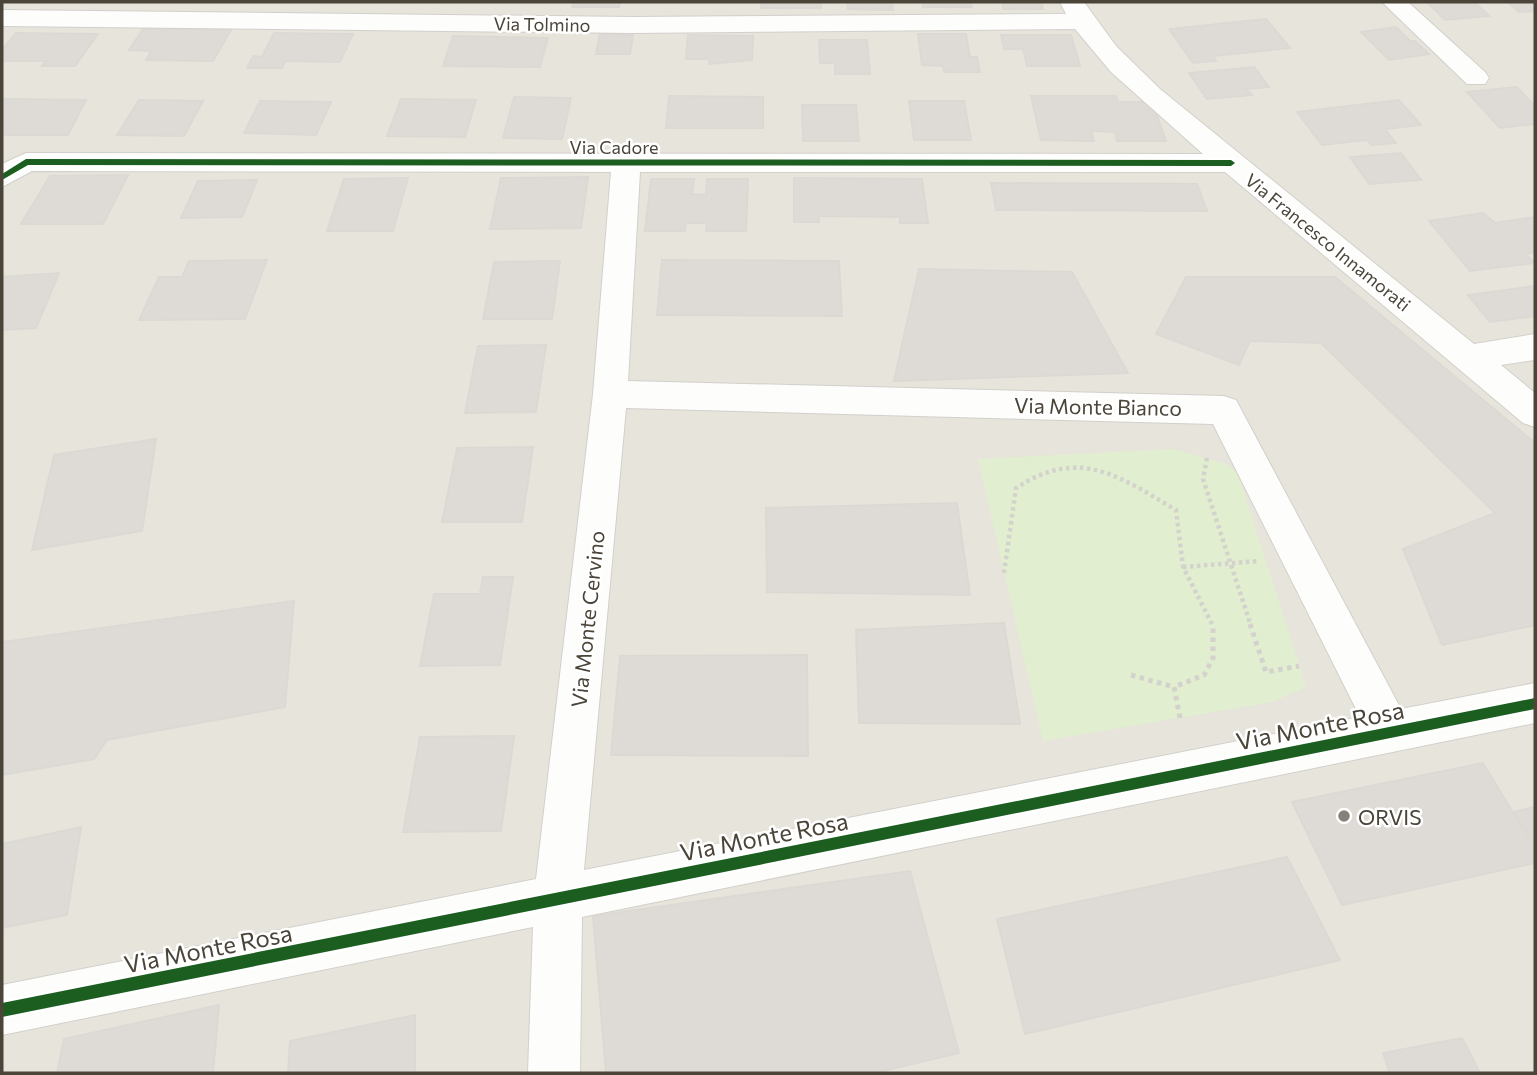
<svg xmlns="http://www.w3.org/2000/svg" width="1537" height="1075" font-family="Commissioner,sans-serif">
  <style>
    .residential { fill: #e7e4dc }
    .green { fill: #e1eecf }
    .building { fill: #dedbd6; stroke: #dcd9d4; stroke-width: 2 }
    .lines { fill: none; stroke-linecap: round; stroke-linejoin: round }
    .minor-casing { stroke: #d2d0cb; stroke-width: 2 }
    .path-far1 { stroke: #d3d2cc; stroke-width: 4.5; stroke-dasharray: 3.5 3.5; stroke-linecap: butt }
    .path { stroke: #d3d2cc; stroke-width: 5; stroke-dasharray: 4.5 4.5; stroke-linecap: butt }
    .minor { fill: #fdfdfc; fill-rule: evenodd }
    .cycleway-casing { stroke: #fff; stroke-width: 5 }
    .cycleway { fill: #1b5e20; fill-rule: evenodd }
    .poi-dot { fill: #868178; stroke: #fff; stroke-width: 2.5 }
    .labels { text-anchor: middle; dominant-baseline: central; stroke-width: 5; stroke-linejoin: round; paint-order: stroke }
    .far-street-label { font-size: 18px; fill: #4b4439; stroke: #fff }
    .street-label { font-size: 21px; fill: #4b4439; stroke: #fff }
    .poi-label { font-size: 21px; fill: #4b4439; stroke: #fff; text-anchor: start }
    .near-street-label { font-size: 24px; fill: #4b4439; stroke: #fff }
  </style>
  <rect width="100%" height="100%" fill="#f4f2ee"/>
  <!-- residential -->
  <rect class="residential" x="2" y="2" width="1533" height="1071"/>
  <!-- green -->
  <path class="green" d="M 1174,449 L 1229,465 L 1239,476 L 1306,687 L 1272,702 L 1043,741 L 978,459 Z"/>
  <!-- building -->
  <g class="building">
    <path d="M 573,2 L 620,2 L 619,7 L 572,7 Z"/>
    <rect x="761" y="2" width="60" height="6"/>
    <path d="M 847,2 L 892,2 L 893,10 L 848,9 Z"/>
    <path d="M 922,2 L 971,2 L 972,7 L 923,7 Z"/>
    <path d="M 1002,2 L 1041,2 L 1043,9 L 1003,9 Z"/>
    <path d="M 1427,2 L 1474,2 L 1489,16 L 1445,20 Z"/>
    <path d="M 1508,2 L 1535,2 L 1535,11 L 1519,12 Z"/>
    <path d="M 1266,19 L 1290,48 L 1213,56 L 1216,61 L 1193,63 L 1169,29 Z"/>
    <path d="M 1396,27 L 1410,41 L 1415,41 L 1429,54 L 1389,60 L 1361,32 Z"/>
    <path d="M 143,29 L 231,30 L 213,61 L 146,60 L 151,51 L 129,50 Z"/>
    <path d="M 16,33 L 98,34 L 75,66 L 42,66 L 46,61 L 2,61 L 2,50 Z"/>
    <path d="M 274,33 L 353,34 L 340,62 L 285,61 L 282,68 L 247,68 L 253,56 L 262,57 Z"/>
    <path d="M 600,34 L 633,35 L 630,54 L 596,54 Z"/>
    <path d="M 918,34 L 966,34 L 970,57 L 977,57 L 980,72 L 944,72 L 943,66 L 922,65 Z"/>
    <path d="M 688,35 L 753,36 L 752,60 L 709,64 L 709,59 L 686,59 Z"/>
    <path d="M 1001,35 L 1071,35 L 1080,66 L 1027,66 L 1023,49 L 1004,49 Z"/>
    <path d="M 453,36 L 548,38 L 540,67 L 443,66 Z"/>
    <path d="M 819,40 L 867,40 L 870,74 L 835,74 L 835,63 L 820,63 Z"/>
    <path d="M 1254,67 L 1269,87 L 1247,89 L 1252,95 L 1207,99 L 1189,73 Z"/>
    <path d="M 1517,87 L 1535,106 L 1535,124 L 1500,128 L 1467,92 Z"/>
    <path d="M 669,96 L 763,97 L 763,128 L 666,128 Z"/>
    <path d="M 1031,96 L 1116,96 L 1118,102 L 1152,102 L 1166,141 L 1117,141 L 1115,132 L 1091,131 L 1094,141 L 1041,140 Z"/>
    <path d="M 514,97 L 571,98 L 562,139 L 503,138 Z"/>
    <path d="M 2,99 L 86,100 L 68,135 L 2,135 Z"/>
    <path d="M 401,99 L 476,100 L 465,137 L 387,136 Z"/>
    <path d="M 139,100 L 203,101 L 184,136 L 117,135 Z"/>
    <path d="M 1399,100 L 1421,125 L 1385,129 L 1396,143 L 1372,145 L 1367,140 L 1322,145 L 1297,112 Z"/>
    <path d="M 260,101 L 331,102 L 316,135 L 244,133 Z"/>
    <path d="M 909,101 L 964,101 L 971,140 L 914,140 Z"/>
    <path d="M 802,105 L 856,105 L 859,141 L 803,141 Z"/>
    <path d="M 1401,153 L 1421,180 L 1369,184 L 1350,157 Z"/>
    <path d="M 128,175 L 103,224 L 21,224 L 50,176 Z"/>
    <path d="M 588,177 L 581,228 L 490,229 L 501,178 Z"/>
    <path d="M 408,178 L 393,231 L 327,231 L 344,179 Z"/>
    <path d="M 794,178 L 922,179 L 928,223 L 900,223 L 900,217 L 819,216 L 819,222 L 794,222 Z"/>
    <path d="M 651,179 L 694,179 L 692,194 L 706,195 L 707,179 L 748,179 L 746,231 L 706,231 L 707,223 L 686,223 L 685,231 L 645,231 Z"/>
    <path d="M 257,180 L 242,217 L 181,218 L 198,181 Z"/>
    <path d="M 991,183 L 1197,184 L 1207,211 L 996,210 Z"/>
    <path d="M 1483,213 L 1495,223 L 1535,217 L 1535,253 L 1525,254 L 1535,263 L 1470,271 L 1429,221 Z"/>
    <path d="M 267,260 L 245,319 L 139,320 L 159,277 L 182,277 L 189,261 Z"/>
    <path d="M 662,260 L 839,261 L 842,316 L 657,315 Z"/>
    <path d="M 560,261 L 552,319 L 483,319 L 494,262 Z"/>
    <path d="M 919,269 L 1072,272 L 1128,373 L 894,381 Z"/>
    <path d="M 59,273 L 36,328 L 2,330 L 2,277 Z"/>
    <path d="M 1186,277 L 1335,277 L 1535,443 L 1535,625 L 1442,645 L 1403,549 L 1495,513 L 1321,343 L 1250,341 L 1239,365 L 1156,334 Z"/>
    <path d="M 1535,286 L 1535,316 L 1490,322 L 1468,295 Z"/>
    <path d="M 546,345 L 536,412 L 465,413 L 478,346 Z"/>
    <path d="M 156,439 L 142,531 L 32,550 L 54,455 Z"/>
    <path d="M 533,447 L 522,522 L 442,522 L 457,448 Z"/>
    <path d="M 957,503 L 970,595 L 767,592 L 766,508 Z"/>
    <path d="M 483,577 L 513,577 L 500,665 L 420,666 L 434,594 L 480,594 Z"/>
    <path d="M 294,601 L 285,707 L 107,740 L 94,759 L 2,775 L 2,642 Z"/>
    <path d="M 1004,623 L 1020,724 L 859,723 L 856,630 Z"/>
    <path d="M 807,655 L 808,756 L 611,755 L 620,656 Z"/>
    <path d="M 514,736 L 501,831 L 403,832 L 420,737 Z"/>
    <path d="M 1483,763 L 1535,849 L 1535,863 L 1342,905 L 1292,802 Z"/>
    <path d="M 1535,807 L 1535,844 L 1514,812 Z"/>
    <path d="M 81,827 L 67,915 L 2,928 L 2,844 Z"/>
    <path d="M 1287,857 L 1340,960 L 1025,1034 L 997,919 Z"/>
    <path d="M 910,871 L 959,1053 L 874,1073 L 606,1073 L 593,916 Z"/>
    <path d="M 219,1005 L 213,1073 L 57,1073 L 64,1039 Z"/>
    <path d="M 415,1015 L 415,1073 L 288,1073 L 290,1041 Z"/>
    <path d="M 1462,1038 L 1480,1073 L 1390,1073 L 1383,1053 Z"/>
  </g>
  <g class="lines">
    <!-- minor casing -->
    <g class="minor-casing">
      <g id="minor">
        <path d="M 1060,2 L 1084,2 L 1116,46 L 1160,89 L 1474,344 L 1535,334 L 1535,360 L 1501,365 L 1535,393 L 1535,427 L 1523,423 L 1225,172 L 640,172 L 628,381 L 1224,396 L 1236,400 L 1401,709 L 1535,683 L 1535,723 L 582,917 L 580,1073 L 528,1073 L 533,927 L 2,1035 L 2,985 L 536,879 L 593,394 L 611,172 L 32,171 L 2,187 L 2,164 L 26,153 L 1203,154 L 1111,72 L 1075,29 L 632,33 L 2,26 L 2,10 L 632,17 L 1066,14 ZM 626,408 L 1213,424 L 1360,717 L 584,870 Z"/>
        <path d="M 1382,2 L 1408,2 L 1485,72 L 1489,78 L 1485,84 L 1467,84 Z"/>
      </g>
    </g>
    <!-- path-far1 -->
    <g class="path-far1">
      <path d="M 1207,458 L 1203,479 L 1251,626"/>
      <path d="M 1183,567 L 1259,561"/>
      <path d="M 1004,573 L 1016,488 C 1080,446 1120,477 1176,510 L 1183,567 L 1213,626"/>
    </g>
    <!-- path -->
    <g class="path">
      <path d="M 1250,624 L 1266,672 L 1299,666"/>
      <path d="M 1131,675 L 1174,687"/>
      <path d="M 1180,718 L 1174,687 L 1204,675 L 1213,658 L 1213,624"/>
    </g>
    <!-- minor -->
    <use href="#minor" class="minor"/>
    <!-- cycleway casing -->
    <g class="cycleway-casing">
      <g id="cycleway">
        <path d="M 26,159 L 1231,160 L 1235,163 L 1231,166 L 28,165 L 2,180 L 2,174 Z"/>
        <path d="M 1535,698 L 1535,709 L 2,1017 L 2,1003 Z"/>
      </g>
    </g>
    <!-- cycleway -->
    <use href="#cycleway" class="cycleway"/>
  </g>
  <!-- markers -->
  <circle class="poi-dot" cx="1344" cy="816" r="7"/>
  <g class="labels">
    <!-- far-street labels -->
    <g class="far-street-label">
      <text transform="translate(542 24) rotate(1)">Via Tolmino</text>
      <text x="614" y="147">Via Cadore</text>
      <text transform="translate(1328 242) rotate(39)">Via Francesco Innamorati</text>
    </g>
    <!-- street labels -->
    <g class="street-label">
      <text transform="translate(1098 406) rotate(1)">Via Monte Bianco</text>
      <text transform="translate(587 619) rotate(-84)">Via Monte Cervino</text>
    </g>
    <!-- poi labels -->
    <g class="poi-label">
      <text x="1358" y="816">ORVIS</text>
    </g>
    <!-- near-street labels -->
    <g class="near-street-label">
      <text transform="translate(1320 725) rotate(-11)">Via Monte Rosa</text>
      <text transform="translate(764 836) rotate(-11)">Via Monte Rosa</text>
      <text transform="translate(208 948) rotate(-11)">Via Monte Rosa</text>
    </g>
  </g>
  <!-- border -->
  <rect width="1537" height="1075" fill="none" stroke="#4b4439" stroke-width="7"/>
</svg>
